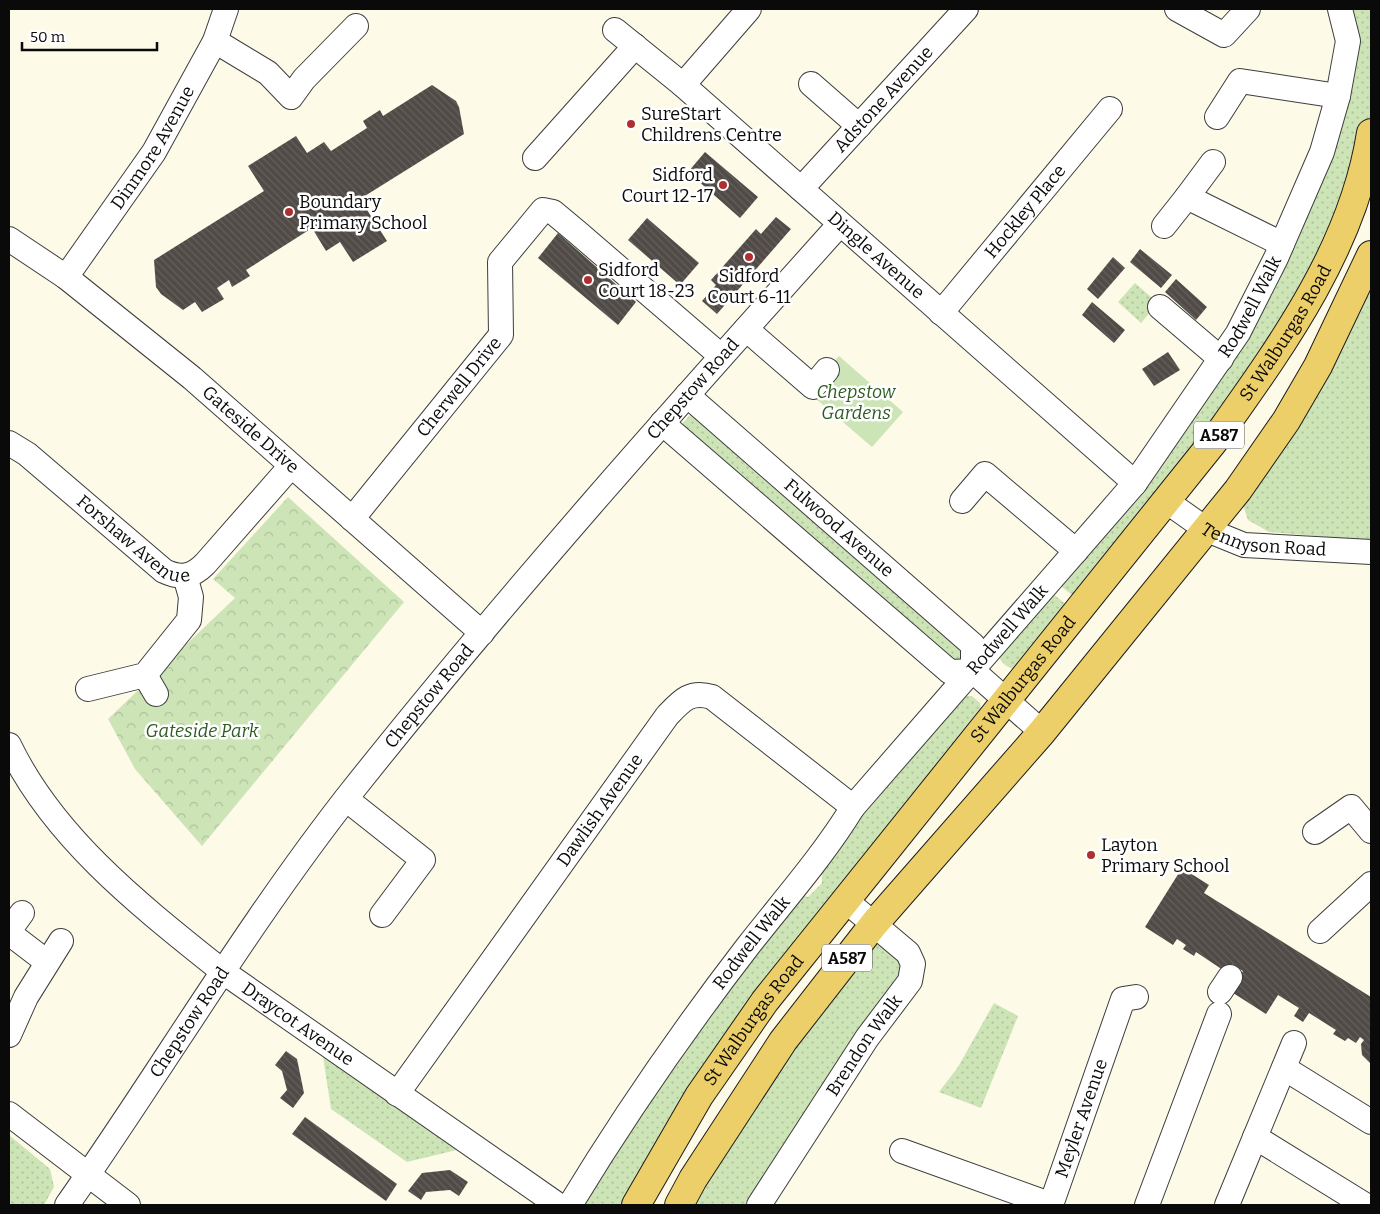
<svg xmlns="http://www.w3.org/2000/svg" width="1380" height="1214" font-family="Bitter,serif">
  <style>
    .grass { fill: url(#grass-dots) }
    .park { fill: url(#park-crowns) }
    .garden { fill: #cde4b6 }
    .building { fill: url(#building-back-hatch) }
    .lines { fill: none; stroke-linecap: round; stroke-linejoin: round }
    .minor-casing { stroke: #3d3d3d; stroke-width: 26 }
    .major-casing { stroke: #1b1b1b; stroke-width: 30 }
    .minor { stroke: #fff; stroke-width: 24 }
    .major { stroke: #edcf69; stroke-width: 28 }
    .poi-dot { fill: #ad2f32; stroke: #fff; stroke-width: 2 }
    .labels { text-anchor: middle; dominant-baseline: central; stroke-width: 5; stroke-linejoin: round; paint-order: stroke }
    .shield { fill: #fff; stroke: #545454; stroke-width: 1 }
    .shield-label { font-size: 16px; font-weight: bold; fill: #0a0a0a }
    .street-label { font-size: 18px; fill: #0a0a0a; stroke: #fff }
    .poi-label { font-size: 18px; fill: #0a0a0a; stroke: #fff; text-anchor: start }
    .park-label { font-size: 18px; font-style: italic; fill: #2c5b21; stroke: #fff }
  </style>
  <defs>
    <pattern id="grass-dots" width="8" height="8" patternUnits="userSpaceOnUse" patternTransform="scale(1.25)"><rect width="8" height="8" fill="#cde4b6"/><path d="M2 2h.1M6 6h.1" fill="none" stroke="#afc29b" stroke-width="1.8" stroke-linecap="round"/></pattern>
    <pattern id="park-crowns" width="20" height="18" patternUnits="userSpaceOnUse" patternTransform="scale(1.25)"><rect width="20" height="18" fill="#cde4b6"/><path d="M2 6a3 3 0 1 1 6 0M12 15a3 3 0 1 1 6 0" fill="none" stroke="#afc29b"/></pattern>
    <pattern id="building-back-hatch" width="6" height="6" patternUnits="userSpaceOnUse" patternTransform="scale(1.25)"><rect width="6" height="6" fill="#514b47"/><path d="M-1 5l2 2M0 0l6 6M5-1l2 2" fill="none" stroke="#65605d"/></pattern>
  </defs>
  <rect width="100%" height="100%" fill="#fdfae8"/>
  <!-- grass -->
  <g class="grass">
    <path d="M 1338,9 L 1371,9 L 1371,133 L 1334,249 L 1083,604 L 1052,579 L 1238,333 L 1341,80 Z"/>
    <path d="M 1371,255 L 1371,541 L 1269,532 L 1248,520 L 1238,490 Z"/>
    <path d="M 1135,283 L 1158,303 L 1141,323 L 1118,302 Z"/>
    <path d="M 698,405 L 973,645 L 950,672 L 675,433 Z"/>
    <path d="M 1045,587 L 1076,613 L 1016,671 L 1005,665 L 991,649 Z"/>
    <path d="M 950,696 L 972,696 L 980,703 L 984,726 L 803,952 L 636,1205 L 570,1205 L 793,893 L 808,897 L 822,883 L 821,854 Z"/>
    <path d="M 888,942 L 913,964 L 759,1205 L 692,1205 L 782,1061 L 868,946 Z"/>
    <path d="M 994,1003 L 1018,1016 L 981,1108 L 939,1092 L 958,1067 Z"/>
    <path d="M 322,1050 L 465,1148 L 407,1162 L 331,1109 Z"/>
    <path d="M 9,1135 L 50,1169 L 54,1187 L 44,1205 L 13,1205 L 9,1203 Z"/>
  </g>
  <!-- park -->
  <path class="park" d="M 288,497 L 404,602 L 202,846 L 135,769 L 108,719 L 235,598 L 213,579 Z"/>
  <!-- garden -->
  <path class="garden" d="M 839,356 L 903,412 L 872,447 L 808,392 Z"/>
  <!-- building -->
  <g class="building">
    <path d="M 432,85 L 456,101 L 459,107 L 464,134 L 360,199 L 387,241 L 353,262 L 340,242 L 326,251 L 312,228 L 246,270 L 250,276 L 232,287 L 229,280 L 217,288 L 224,299 L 202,312 L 195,302 L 183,310 L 161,294 L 156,287 L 154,260 L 264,191 L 248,166 L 296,136 L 307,153 L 324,142 L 331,151 L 367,128 L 363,121 L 380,110 L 383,116 Z"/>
    <path d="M 705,152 L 758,197 L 740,218 L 688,172 Z"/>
    <path d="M 776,217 L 791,229 L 717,314 L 702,301 L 716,285 L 711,280 L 756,229 L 761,234 Z"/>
    <path d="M 647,218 L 699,263 L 680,285 L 628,240 Z"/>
    <path d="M 558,233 L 636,302 L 618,325 L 538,258 Z"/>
    <path d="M 1140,249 L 1172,275 L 1161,288 L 1130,262 Z"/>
    <path d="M 1113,257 L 1125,268 L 1098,299 L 1087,289 Z"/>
    <path d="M 1176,279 L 1207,307 L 1196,320 L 1165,292 Z"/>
    <path d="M 1092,302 L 1125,330 L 1114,343 L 1082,315 Z"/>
    <path d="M 1168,352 L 1180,370 L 1154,386 L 1142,369 Z"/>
    <path d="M 1182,868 L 1209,885 L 1204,893 L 1371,997 L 1371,1064 L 1362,1055 L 1361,1044 L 1364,1040 L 1360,1037 L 1356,1043 L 1348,1038 L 1345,1041 L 1333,1034 L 1336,1030 L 1309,1013 L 1303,1022 L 1294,1016 L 1299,1008 L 1278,995 L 1266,1014 L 1230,991 L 1243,971 L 1232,964 L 1226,972 L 1196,952 L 1194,956 L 1183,949 L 1186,945 L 1177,939 L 1173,945 L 1145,927 Z"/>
    <path d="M 286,1051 L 297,1059 L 304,1093 L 293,1108 L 280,1098 L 287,1090 L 282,1071 L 275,1065 Z"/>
    <path d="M 305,1117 L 397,1184 L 386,1201 L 292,1134 Z"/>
    <path d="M 450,1170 L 468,1182 L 459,1196 L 450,1190 L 426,1192 L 421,1200 L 408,1191 L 422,1173 Z"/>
  </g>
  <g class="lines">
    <!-- minor casing -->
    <g class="minor-casing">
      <g id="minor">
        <path d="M 1177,9 L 1224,35 L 1248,9"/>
        <path id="s1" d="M 615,30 L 683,85 L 1135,483"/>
        <path d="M 215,41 L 268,73 L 291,97 L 304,79 L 356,26"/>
        <path d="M 811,84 L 859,126"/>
        <path d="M 683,85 L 749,9"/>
        <path d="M 1217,117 L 1240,81 L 1338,96"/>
        <path d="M 535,158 L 635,46"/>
        <path id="s2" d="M 801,189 L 966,9"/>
        <path d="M 1187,197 L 1213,162"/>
        <path d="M 1164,226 L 1187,197 L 1282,244"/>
        <path id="s3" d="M 9,239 L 66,277 L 192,378 L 482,633"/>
        <path id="s4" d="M 66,277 L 154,152 L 215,41 L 226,9"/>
        <path d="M 1160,307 L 1221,359"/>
        <path id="s5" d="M 941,313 L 1110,109"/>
        <path d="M 746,329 L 813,387 L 827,370"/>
        <path id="s6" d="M 687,395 L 973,645 L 973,671"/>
        <path d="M 662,423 L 950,672 L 973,671 L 1042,732"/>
        <path id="s7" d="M 9,443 L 27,454 L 164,571 C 181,579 192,577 205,564 L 291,466"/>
        <path d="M 962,501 L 985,474 L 1076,551"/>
        <path id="s8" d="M 1166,501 L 1207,530 L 1244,545 L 1371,552"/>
        <path id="s9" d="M 352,519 L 501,335 L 500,262 L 543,210 L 553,212 L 577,232 L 721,356"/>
        <path d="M 145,675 L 156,694"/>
        <path d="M 88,689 L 145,675 L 189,620 L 191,597 L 185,576"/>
        <path id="s10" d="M 9,745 C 54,839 142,907 222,971 L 558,1205"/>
        <path d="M 346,799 L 423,860 L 382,915"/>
        <path d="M 1315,832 L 1351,807 L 1371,831"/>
        <path d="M 9,931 L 22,913"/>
        <path d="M 1320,931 L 1371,884"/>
        <path d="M 9,933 L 47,962"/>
        <path d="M 1220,992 L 1230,977"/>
        <path d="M 9,1035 L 26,997 L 61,941"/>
        <path d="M 1284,1068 L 1371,1122"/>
        <path id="s11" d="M 397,1094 L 667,716 C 681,701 690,690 712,697 L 853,807"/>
        <path d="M 9,1114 L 128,1205"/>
        <path d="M 1255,1137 L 1365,1205"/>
        <path d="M 902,1151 L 1052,1205"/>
        <path id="s12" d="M 67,1205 C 163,1068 248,923 352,791 C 507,596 673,410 840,224"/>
        <path id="s13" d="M 570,1205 C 624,1116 684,1029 748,946 C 784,900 823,856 853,807 L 1135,483 L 1238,333 L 1276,258 L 1322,152 L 1338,96 L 1348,41 L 1340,9"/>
        <path id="s14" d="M 759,1205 L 867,1038 L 910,981 L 913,964 L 908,953 L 845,900"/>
        <path id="s15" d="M 1051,1205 L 1123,999 L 1136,997"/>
        <path d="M 1147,1205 L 1219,1014"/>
        <path d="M 1227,1205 L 1294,1043"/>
      </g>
    </g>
    <!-- major casing -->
    <g class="major-casing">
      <g id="major">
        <path id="s16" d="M 636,1205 L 699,1096 L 765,1001 L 1214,441 C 1280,348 1353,249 1371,133"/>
        <path d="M 679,1205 L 693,1179 L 783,1041 L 874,924 L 1042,732 L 1238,490 L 1286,421 L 1318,366 L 1371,255"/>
      </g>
    </g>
    <!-- minor -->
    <use href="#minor" class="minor"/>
    <!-- major -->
    <use href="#major" class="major"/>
  </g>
  <!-- markers -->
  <g class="poi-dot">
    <circle cx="631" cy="124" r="5"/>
    <circle cx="723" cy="185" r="5"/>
    <circle cx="289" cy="212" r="5"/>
    <circle cx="749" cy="257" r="5"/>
    <circle cx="588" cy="280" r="5"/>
    <circle cx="1091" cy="855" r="5"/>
  </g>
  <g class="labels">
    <!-- shield labels -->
    <g class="shield">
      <rect x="1194" y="421.5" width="50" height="27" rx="4"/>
      <rect x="822" y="944.5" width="50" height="27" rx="4"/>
    </g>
    <g class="shield-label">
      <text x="1219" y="435">A587</text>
      <text x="847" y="958">A587</text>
    </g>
    <!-- street labels -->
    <g class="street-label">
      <text stroke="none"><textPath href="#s2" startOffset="122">Adstone Avenue</textPath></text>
      <text stroke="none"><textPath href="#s4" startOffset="156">Dinmore Avenue</textPath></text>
      <text stroke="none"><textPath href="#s5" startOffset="132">Hockley Place</textPath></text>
      <text stroke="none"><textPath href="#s1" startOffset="345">Dingle Avenue</textPath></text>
      <text stroke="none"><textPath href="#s13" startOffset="1129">Rodwell Walk</textPath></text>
      <text stroke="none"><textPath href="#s16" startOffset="1089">St Walburgas Road</textPath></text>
      <text stroke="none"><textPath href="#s9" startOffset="170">Cherwell Drive</textPath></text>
      <text stroke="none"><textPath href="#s12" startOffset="1030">Chepstow Road</textPath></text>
      <text stroke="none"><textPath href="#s3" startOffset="308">Gateside Drive</textPath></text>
      <text stroke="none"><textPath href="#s6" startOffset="202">Fulwood Avenue</textPath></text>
      <text stroke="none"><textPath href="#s7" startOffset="159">Forshaw Avenue</textPath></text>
      <text stroke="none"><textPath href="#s8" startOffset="109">Tennyson Road</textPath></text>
      <text stroke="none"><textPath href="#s13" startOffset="724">Rodwell Walk</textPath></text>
      <text stroke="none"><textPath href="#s16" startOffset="654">St Walburgas Road</textPath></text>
      <text stroke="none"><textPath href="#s12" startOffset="625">Chepstow Road</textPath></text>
      <text stroke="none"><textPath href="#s11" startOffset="349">Dawlish Avenue</textPath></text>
      <text stroke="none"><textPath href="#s13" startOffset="319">Rodwell Walk</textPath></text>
      <text stroke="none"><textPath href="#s16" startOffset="219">St Walburgas Road</textPath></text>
      <text stroke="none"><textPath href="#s12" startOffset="220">Chepstow Road</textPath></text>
      <text stroke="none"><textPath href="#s10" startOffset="406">Draycot Avenue</textPath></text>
      <text stroke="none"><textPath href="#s14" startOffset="191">Brendon Walk</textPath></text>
      <text stroke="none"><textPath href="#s15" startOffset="92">Meyler Avenue</textPath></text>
    </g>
    <!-- poi labels -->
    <g class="poi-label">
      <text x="641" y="114">SureStart<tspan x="641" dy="21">Childrens Centre</tspan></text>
      <text x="713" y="175" text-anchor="end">Sidford<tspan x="713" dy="21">Court 12-17</tspan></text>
      <text x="299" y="202">Boundary<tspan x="299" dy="21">Primary School</tspan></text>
      <text x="598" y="270">Sidford<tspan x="598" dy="21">Court 18-23</tspan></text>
      <text x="749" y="276" text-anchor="middle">Sidford<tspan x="749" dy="21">Court 6-11</tspan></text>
      <text x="1101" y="845">Layton<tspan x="1101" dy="21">Primary School</tspan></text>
    </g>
    <!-- park labels -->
    <g class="park-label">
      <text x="856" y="392">Chepstow<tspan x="856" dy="21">Gardens</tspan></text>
      <text x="202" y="731">Gateside Park</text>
    </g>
  </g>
  <!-- border -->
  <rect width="1380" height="1214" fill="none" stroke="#0a0a0a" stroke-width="20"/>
  <!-- scale -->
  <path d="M22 42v8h135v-8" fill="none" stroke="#0a0a0a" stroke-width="2.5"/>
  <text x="30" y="42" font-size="15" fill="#0a0a0a" stroke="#ffffff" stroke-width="4" paint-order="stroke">50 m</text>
</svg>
